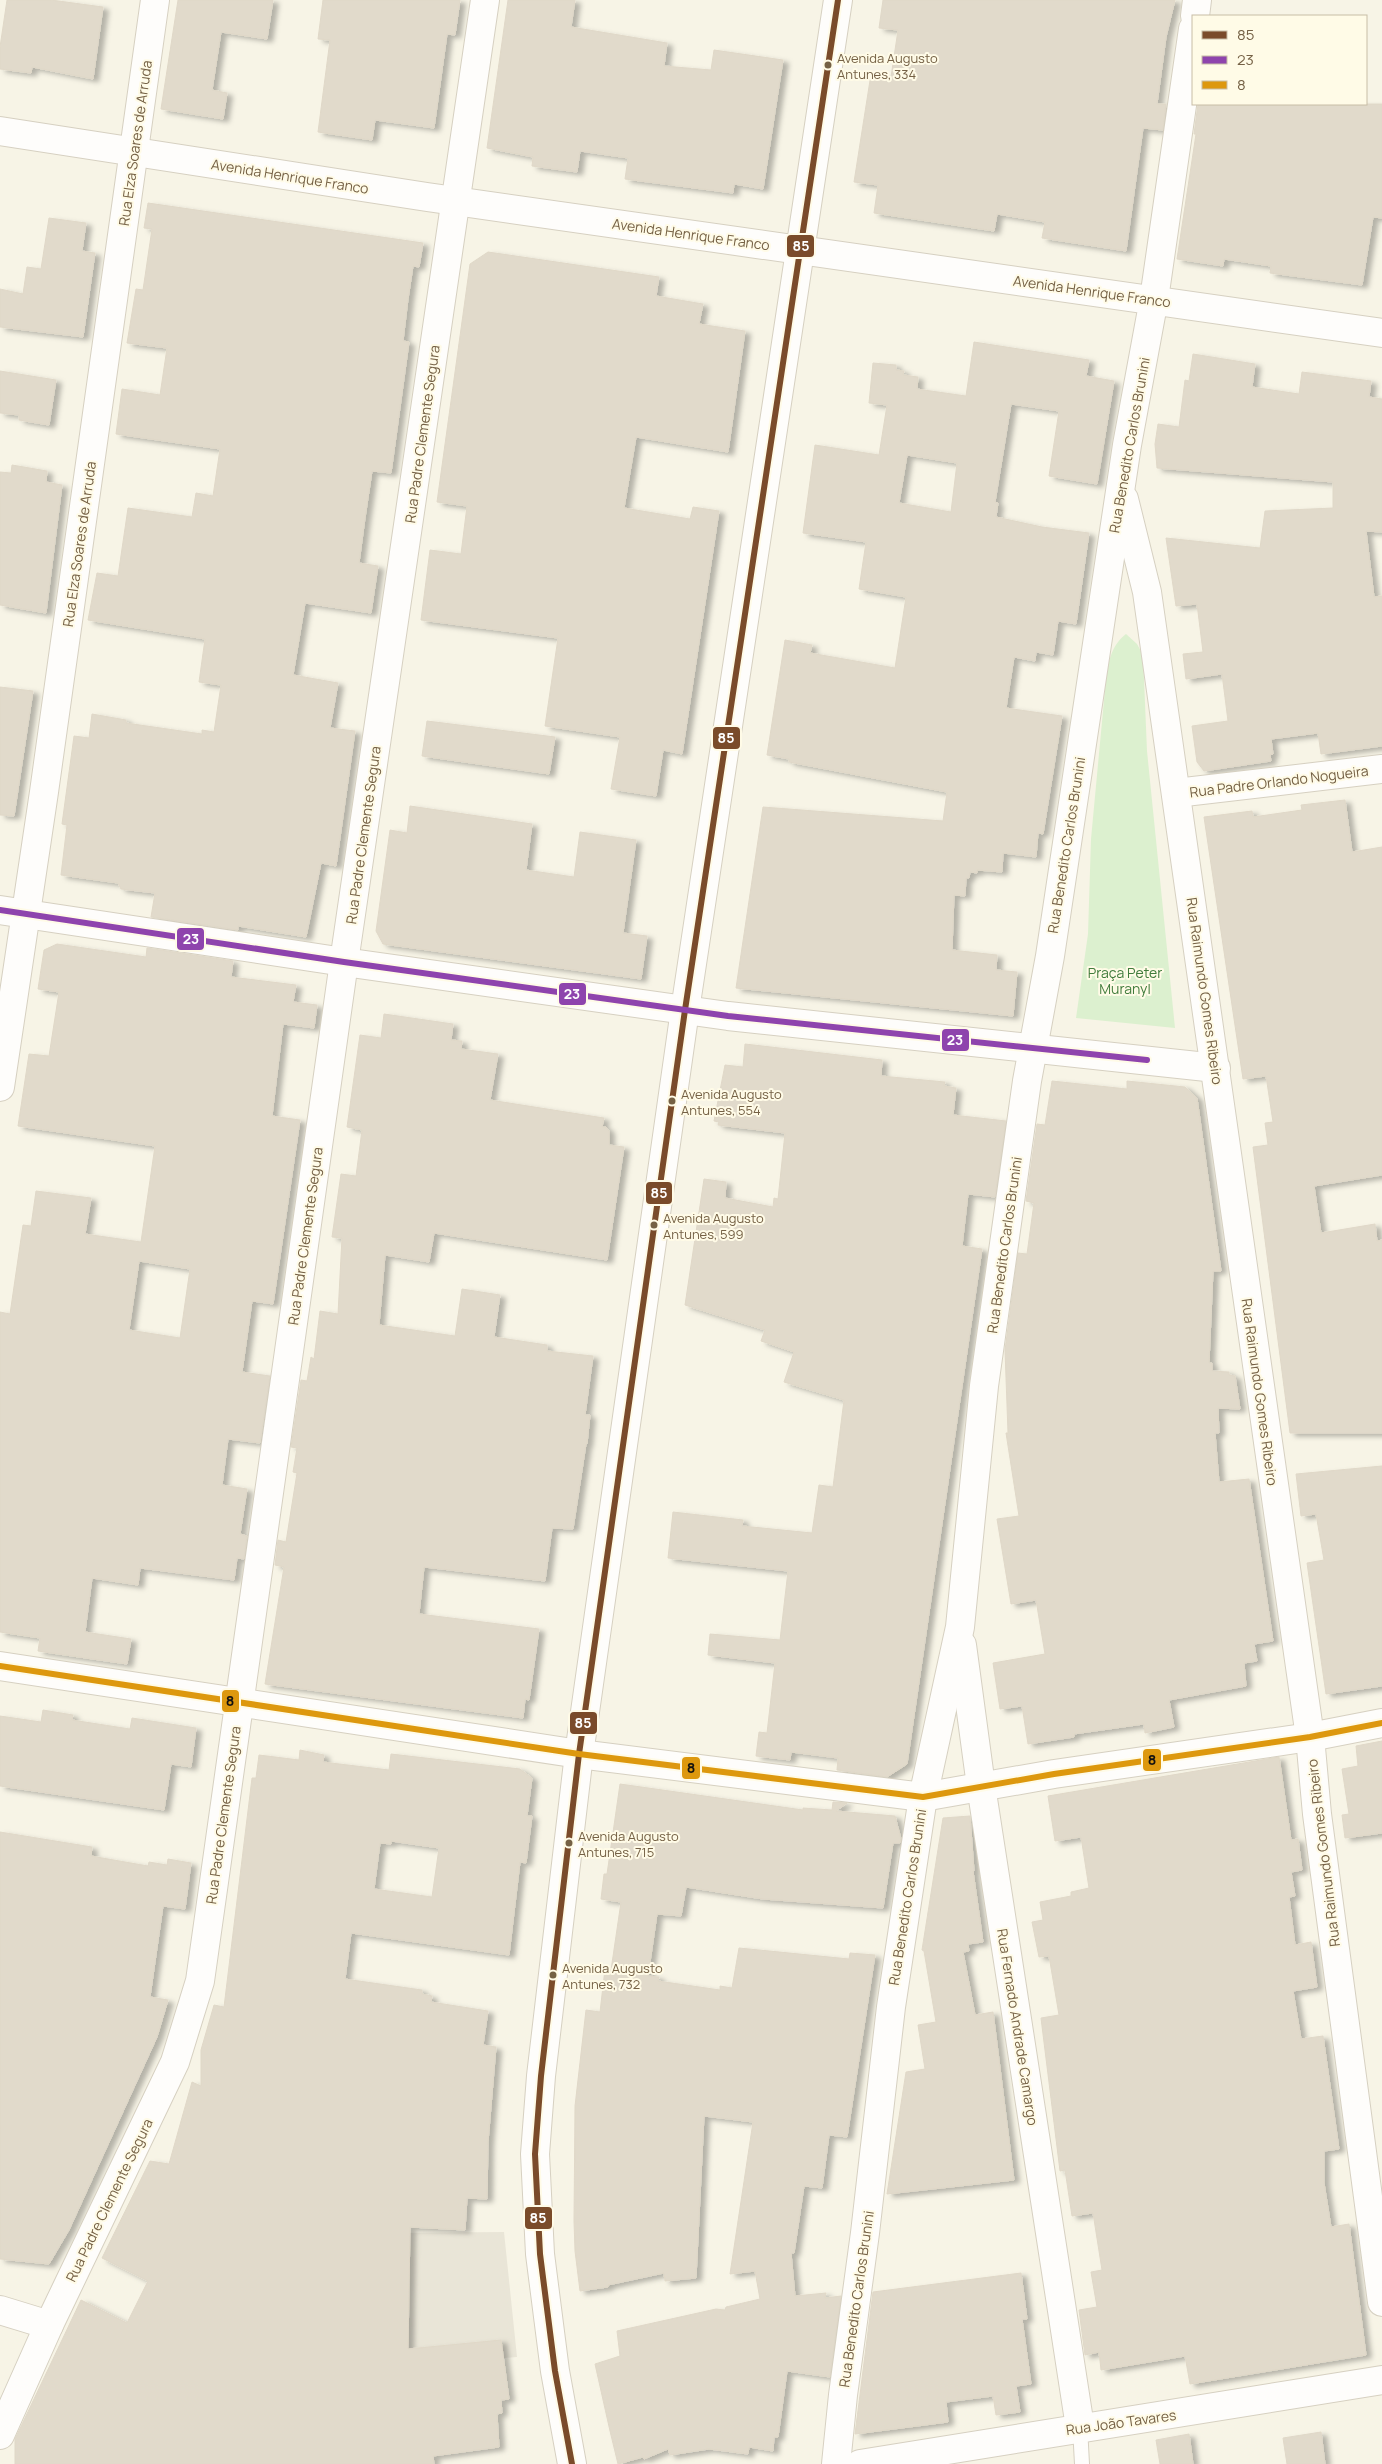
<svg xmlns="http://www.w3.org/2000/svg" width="1382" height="2464" font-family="Manrope,sans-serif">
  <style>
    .industrial { fill: #e9e5d7 }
    .green { fill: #dcf0cf }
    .building { fill: #e1dacb; stroke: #e0d8c8; fill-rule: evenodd; filter: url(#shadow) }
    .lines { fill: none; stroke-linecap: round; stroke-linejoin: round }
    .service-casing { stroke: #d6d0c1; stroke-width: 16 }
    .minor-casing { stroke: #d6d0c1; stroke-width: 30 }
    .tertiary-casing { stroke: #d6d0c1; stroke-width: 30 }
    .service { stroke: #fefdfb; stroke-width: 14 }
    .minor { stroke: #fefdfb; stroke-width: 28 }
    .tertiary { stroke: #fefdfb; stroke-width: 28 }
    .bus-1-casing { stroke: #fffbe7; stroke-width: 10 }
    .bus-2-casing { stroke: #fffbe7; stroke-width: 10 }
    .bus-3-casing { stroke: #fffbe7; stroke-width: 10 }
    .bus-1 { stroke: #7a4b2a; stroke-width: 6 }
    .bus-2 { stroke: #8e44ad; stroke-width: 6 }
    .bus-3 { stroke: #dd980e; stroke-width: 6 }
    .bus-dot { fill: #756145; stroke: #fffbe7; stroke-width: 2 }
    .labels { text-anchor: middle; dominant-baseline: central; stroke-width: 4; stroke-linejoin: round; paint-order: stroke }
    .bus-label { font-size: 13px; fill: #756145; stroke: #fffbe7; text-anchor: start }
    .street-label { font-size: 14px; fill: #756145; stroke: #fffbe7 }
    .park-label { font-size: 14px; fill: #417c3c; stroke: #fffbe7 }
    .line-badge { stroke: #fffbe7; stroke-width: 2 }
    .badge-label { font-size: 14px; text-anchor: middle; font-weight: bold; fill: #fff }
    .pale-badge-label { font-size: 14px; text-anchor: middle; font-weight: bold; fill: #111 }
  </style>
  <defs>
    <filter id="shadow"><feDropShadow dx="5.5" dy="3" stdDeviation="2.5" flood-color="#0004"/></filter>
  </defs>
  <rect width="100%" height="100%" fill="#f7f4e6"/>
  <!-- industrial -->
  <path class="industrial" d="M 504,2232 L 517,2357 L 242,2379 L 274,2234 Z"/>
  <!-- green -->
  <path class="green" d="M 1126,634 L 1137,644 L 1143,655 L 1147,751 L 1175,1028 L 1076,1018 L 1088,934 L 1091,839 L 1106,679 C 1109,660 1111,646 1126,634 Z"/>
  <!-- building -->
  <g class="building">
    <path d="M 7,0 L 51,0 L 103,7 L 93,79 L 32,67 L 31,73 L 0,69 L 0,47 Z"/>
    <path d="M 178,0 L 273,0 L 267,39 L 221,32 L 212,90 L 227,93 L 223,119 L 161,109 Z"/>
    <path d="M 323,0 L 460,0 L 455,35 L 447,34 L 434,128 L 375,120 L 372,140 L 318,132 L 330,40 L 318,39 Z"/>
    <path d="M 508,0 L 575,0 L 571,27 L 667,43 L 664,66 L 711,70 L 714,50 L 783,60 L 763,189 L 734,184 L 733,193 L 625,179 L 628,158 L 580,151 L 577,172 L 532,166 L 533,157 L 487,148 Z"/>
    <path d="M 883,0 L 1175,0 L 1166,37 L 1157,104 L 1166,104 L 1163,130 L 1143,128 L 1126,251 L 1042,238 L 1045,222 L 997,214 L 994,231 L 874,213 L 878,185 L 854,182 L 871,74 L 891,77 L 898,30 L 879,28 Z"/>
    <path d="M 1198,104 L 1382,104 L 1382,218 L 1373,217 L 1362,285 L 1270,273 L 1271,266 L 1224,259 L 1223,266 L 1177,259 L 1196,134 L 1194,134 Z"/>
    <path d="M 148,203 L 423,243 L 419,267 L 413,266 L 408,299 L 403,341 L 409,342 L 391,473 L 372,471 L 365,518 L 359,563 L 378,566 L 371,613 L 305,603 L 293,675 L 338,683 L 330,728 L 355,731 L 336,866 L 321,863 L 306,937 L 238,926 L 238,930 L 151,917 L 155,893 L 121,889 L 118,883 L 61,875 L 67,825 L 62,824 L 74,736 L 89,738 L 92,714 L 126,720 L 126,723 L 202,734 L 202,730 L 214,732 L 221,685 L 199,682 L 205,639 L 88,620 L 97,573 L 118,576 L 128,508 L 192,517 L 196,493 L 213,496 L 220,449 L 116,434 L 122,389 L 160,395 L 167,348 L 127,343 L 136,289 L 143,290 L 152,229 L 144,228 Z"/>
    <path d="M 49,218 L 86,223 L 82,251 L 95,253 L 83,337 L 0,327 L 0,289 L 23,294 L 27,267 L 41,269 Z"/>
    <path d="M 488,252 L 659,277 L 656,296 L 703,304 L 699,324 L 745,331 L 728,452 L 636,437 L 624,508 L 690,519 L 693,507 L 719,511 L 682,754 L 663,750 L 656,796 L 611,789 L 620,737 L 545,726 L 558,638 L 421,620 L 430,550 L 461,554 L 467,506 L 437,502 L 470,264 Z"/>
    <path d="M 974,342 L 1089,360 L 1086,376 L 1114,381 L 1097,484 L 1049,476 L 1059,411 L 1011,404 L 995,502 L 998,503 L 996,517 L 1042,527 L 1089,533 L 1076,624 L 1058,621 L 1053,655 L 1036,652 L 1035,661 L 1014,657 L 1006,708 L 1062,716 L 1043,834 L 1038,833 L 1036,857 L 1003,853 L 1002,872 L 977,870 L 977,873 L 970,872 L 969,878 L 966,878 L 965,896 L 954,895 L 952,950 L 997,955 L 996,970 L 1017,972 L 1013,1016 L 736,988 L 763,807 L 943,821 L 947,792 L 789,762 L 789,759 L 767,755 L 785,640 L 812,645 L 810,653 L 895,668 L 906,597 L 859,589 L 866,542 L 803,533 L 815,445 L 879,455 L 887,405 L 869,403 L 873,363 L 896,365 L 896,370 L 904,371 L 903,375 L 918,377 L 917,389 L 966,396 ZM 907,455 L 957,463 L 951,512 L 899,503 Z"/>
    <path d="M 1193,354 L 1255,364 L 1252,387 L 1299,394 L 1302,372 L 1371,381 L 1369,397 L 1382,399 L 1382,532 L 1366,531 L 1374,597 L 1382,596 L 1382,746 L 1321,754 L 1318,733 L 1271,739 L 1273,754 L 1270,755 L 1271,761 L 1204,771 L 1197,762 L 1192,726 L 1228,721 L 1222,674 L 1186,679 L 1183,654 L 1203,652 L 1197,604 L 1176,606 L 1166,538 L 1260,548 L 1265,511 L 1333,508 L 1333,482 L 1157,468 L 1155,444 L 1158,424 L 1179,427 L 1185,380 L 1189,381 Z"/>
    <path d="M 0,371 L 56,380 L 49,425 L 19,420 L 19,415 L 0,413 Z"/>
    <path d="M 12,465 L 47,471 L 46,482 L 62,485 L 46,613 L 0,605 L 0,472 L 11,473 Z"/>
    <path d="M 0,687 L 33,691 L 14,816 L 0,815 Z"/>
    <path d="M 427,721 L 555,737 L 549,774 L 422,756 Z"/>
    <path d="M 1345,800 L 1352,852 L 1382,847 L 1382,1175 L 1314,1186 L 1321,1233 L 1375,1224 L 1377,1241 L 1382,1240 L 1382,1433 L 1290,1433 L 1253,1147 L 1268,1145 L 1265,1123 L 1273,1122 L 1266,1076 L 1243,1079 L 1204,817 L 1252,811 L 1253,817 L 1302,810 L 1301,805 Z"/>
    <path d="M 410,806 L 532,824 L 526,870 L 574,877 L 580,832 L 636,840 L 623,933 L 647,936 L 641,979 L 383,944 L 376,931 L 390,830 L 407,833 Z"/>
    <path d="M 57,944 L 146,957 L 147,948 L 233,961 L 231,977 L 296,985 L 293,1002 L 317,1005 L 314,1028 L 283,1024 L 272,1116 L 300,1120 L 273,1304 L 252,1301 L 242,1372 L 270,1376 L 260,1443 L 228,1439 L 222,1485 L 247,1489 L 240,1534 L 247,1536 L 244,1559 L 237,1558 L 234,1580 L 140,1568 L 138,1585 L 92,1578 L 85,1632 L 131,1639 L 127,1664 L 38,1651 L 40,1638 L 0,1632 L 0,1312 L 10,1314 L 23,1225 L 31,1226 L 36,1191 L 91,1198 L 85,1234 L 141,1242 L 155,1146 L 18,1126 L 29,1054 L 49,1056 L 59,992 L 38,989 L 44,950 ZM 139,1261 L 190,1269 L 180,1338 L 129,1330 Z"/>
    <path d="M 384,1014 L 453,1024 L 451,1040 L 462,1041 L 461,1049 L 498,1054 L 490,1100 L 604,1118 L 602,1127 L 606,1127 L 609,1131 L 609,1145 L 624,1147 L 607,1260 L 434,1233 L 429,1262 L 385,1255 L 379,1325 L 455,1336 L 462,1289 L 500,1295 L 494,1337 L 547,1345 L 547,1351 L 593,1356 L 585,1415 L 590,1415 L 587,1444 L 586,1444 L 573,1529 L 552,1528 L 545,1581 L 424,1567 L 419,1614 L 539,1629 L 529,1700 L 525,1699 L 523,1718 L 265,1684 L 284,1567 L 275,1565 L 278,1540 L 286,1542 L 297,1473 L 293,1472 L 297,1448 L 291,1447 L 301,1380 L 307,1381 L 311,1357 L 314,1359 L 320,1311 L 338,1314 L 342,1238 L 332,1237 L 341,1174 L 356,1176 L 362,1130 L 347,1127 L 360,1035 L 381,1038 Z"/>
    <path d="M 745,1044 L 882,1060 L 881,1076 L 945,1082 L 944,1086 L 956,1088 L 953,1115 L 1006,1121 L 995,1197 L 968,1194 L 962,1246 L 982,1249 L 907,1764 L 887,1777 L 837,1770 L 838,1758 L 791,1752 L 790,1760 L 756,1756 L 759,1732 L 767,1733 L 775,1663 L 708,1655 L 710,1634 L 780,1640 L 788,1571 L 668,1558 L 673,1512 L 743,1520 L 742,1526 L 812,1533 L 819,1485 L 833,1487 L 844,1400 L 784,1382 L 794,1352 L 761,1341 L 765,1330 L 685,1305 L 704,1179 L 726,1182 L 725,1198 L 773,1207 L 774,1198 L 778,1199 L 785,1133 L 718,1125 L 719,1122 L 714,1121 L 725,1065 L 743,1067 Z"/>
    <path d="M 1052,1081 L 1127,1089 L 1127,1081 L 1185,1087 L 1197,1098 L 1221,1271 L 1213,1271 L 1209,1363 L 1212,1363 L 1212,1371 L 1229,1372 L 1229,1375 L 1235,1376 L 1240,1409 L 1218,1408 L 1219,1433 L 1215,1433 L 1219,1482 L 1249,1479 L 1273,1641 L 1254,1644 L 1257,1661 L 1244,1663 L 1246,1686 L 1169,1700 L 1174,1727 L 1145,1733 L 1144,1724 L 1074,1734 L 1074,1737 L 1028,1744 L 1022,1706 L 1000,1709 L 993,1663 L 1045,1654 L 1036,1600 L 1011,1604 L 997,1519 L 1019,1516 L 1006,1433 L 1008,1433 L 1005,1350 L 1018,1253 L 1027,1254 L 1034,1203 L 1026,1201 L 1037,1124 L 1045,1125 Z"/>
    <path d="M 1382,1466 L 1382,1686 L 1326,1694 L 1307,1563 L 1324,1560 L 1316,1514 L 1301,1516 L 1296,1474 Z"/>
    <path d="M 43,1710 L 73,1715 L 72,1720 L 130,1729 L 132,1718 L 196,1728 L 191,1767 L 171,1764 L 164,1810 L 0,1786 L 0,1716 L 41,1722 Z"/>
    <path d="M 1382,1741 L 1382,1833 L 1345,1838 L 1342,1815 L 1349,1814 L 1342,1769 L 1358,1766 L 1356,1746 Z"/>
    <path d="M 300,1750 L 324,1755 L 323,1762 L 389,1770 L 391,1754 L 520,1769 L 532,1778 L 527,1816 L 532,1816 L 526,1863 L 520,1862 L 509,1955 L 351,1933 L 345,1979 L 422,1990 L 422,1994 L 432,1996 L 431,2002 L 488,2011 L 483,2045 L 496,2047 L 488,2142 L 487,2199 L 467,2198 L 465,2230 L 410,2227 L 408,2349 L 501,2340 L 509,2399 L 501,2400 L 502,2413 L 497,2414 L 499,2447 L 433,2456 L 434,2464 L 15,2464 L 15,2439 L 81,2300 L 127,2323 L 148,2281 L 102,2258 L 150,2161 L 169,2164 L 192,2082 L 201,2086 L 201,2050 L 214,2005 L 224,2007 L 252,1778 L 256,1778 L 259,1755 L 299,1760 ZM 391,1841 L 439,1848 L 432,1897 L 374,1889 L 380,1843 L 391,1844 Z"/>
    <path d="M 1279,1757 L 1291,1840 L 1298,1839 L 1302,1870 L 1291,1872 L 1295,1896 L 1289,1897 L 1295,1945 L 1311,1942 L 1317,1987 L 1293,1991 L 1301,2039 L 1323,2036 L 1339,2149 L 1324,2151 L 1324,2183 L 1331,2227 L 1349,2224 L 1366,2355 L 1190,2384 L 1185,2356 L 1101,2370 L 1099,2352 L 1085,2355 L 1079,2310 L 1097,2307 L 1091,2272 L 1102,2270 L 1093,2213 L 1072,2216 L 1065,2170 L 1060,2171 L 1041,2018 L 1059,2015 L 1049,1956 L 1039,1957 L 1032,1922 L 1043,1920 L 1040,1902 L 1071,1896 L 1071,1892 L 1089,1888 L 1081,1837 L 1055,1841 L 1048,1796 Z"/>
    <path d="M 620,1784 L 803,1810 L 803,1808 L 832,1810 L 833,1802 L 847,1803 L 836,1811 L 895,1816 L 901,1839 L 900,1843 L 893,1843 L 883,1908 L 763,1899 L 686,1887 L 681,1916 L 657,1914 L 648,1976 L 659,1977 L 658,1981 L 720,1990 L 720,1986 L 732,1988 L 739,1948 L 849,1959 L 850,1953 L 875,1955 L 847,2137 L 829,2135 L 822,2188 L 804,2186 L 794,2253 L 791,2253 L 795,2296 L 826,2293 L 825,2298 L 841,2296 L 830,2377 L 787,2371 L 778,2437 L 774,2437 L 773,2451 L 749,2447 L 748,2454 L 709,2449 L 670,2455 L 668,2449 L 644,2459 L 643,2457 L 618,2464 L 610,2431 L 595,2364 L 620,2356 L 617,2331 L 716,2309 L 725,2310 L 726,2307 L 760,2299 L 755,2271 L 730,2274 L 753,2122 L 704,2116 L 696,2278 L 665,2281 L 664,2273 L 608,2285 L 608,2287 L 580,2291 L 575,2251 L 574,2221 L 575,2106 L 586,2010 L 600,2012 L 605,1969 L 611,1970 L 621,1902 L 601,1899 L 604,1874 L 607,1874 Z"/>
    <path d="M 970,1816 L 974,1871 L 973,1871 L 983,1942 L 968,1944 L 969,1951 L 963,1952 L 975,2015 L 993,2012 L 1014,2180 L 887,2194 L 906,2072 L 925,2069 L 918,2025 L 936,2022 L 924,1951 L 922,1950 L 943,1818 Z"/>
    <path d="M 0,1832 L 92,1847 L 91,1856 L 148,1866 L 149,1862 L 167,1865 L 168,1859 L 191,1863 L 185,1909 L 163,1906 L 150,1997 L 168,2000 L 157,2037 L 69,2230 L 49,2264 L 0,2259 Z"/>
    <path d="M 1021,2273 L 1027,2319 L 1022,2319 L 1031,2384 L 1016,2386 L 1020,2412 L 996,2415 L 993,2396 L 946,2402 L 948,2422 L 855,2434 L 873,2292 Z"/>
    <path d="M 1321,2432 L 1325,2464 L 1287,2464 L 1283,2438 Z"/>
    <path d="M 1189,2434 L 1193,2464 L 1160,2464 L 1156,2440 Z"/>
  </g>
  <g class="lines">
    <!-- service casing -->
    <g class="service-casing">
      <path id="service" d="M 1080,2427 L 1082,2464"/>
    </g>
    <!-- minor casing -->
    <g class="minor-casing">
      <g id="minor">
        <path d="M 1195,16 L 1197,0"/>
        <path d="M 0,131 L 427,197 L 1382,333"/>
        <path d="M 1124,499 L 1147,592 L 1310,1737 L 1317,1814 L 1382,2302"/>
        <path d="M 1176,793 L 1382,769"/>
        <path d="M 0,910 L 344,962 L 728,1016 L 1216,1068"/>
        <path d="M 0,1087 L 44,792 L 155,0"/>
        <path d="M 962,1645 L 981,1786 L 1080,2427"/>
        <path d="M 0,1666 L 579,1754 L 923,1797 L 1054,1774 L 1310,1737 L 1382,1723"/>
        <path d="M 0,2310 L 49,2325"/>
        <path d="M 0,2435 L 49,2325 L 175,2062 L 200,1981 L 344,962 L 485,0"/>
        <path d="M 836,2464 L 843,2395 L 865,2233 L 891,2007 L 923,1797 L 960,1627 L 984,1386 L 1027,1081 L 1050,956 L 1127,445 L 1154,299 L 1193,29"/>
        <path d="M 860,2464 L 1382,2380"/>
      </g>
    </g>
    <!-- tertiary casing -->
    <g class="tertiary-casing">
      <path id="tertiary" d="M 572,2464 L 555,2371 L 540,2254 L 535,2154 L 541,2076 L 579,1754 L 685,1010 L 838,0"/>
    </g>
    <!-- service -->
    <use href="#service" class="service"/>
    <!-- minor -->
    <use href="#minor" class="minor"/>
    <!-- tertiary -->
    <use href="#tertiary" class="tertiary"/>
    <!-- bus-1 casing -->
    <g class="bus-1-casing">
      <path id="bus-1" d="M 572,2464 L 555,2371 L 540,2254 L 535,2154 L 541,2076 L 579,1754 L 685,1010 L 838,0"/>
    </g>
    <!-- bus-2 casing -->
    <g class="bus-2-casing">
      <path id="bus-2" d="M 0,910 L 344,962 L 728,1016 L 1147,1060"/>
    </g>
    <!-- bus-3 casing -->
    <g class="bus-3-casing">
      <path id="bus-3" d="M 0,1666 L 579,1754 L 923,1797 L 1054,1774 L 1310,1737 L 1382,1723"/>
    </g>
    <!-- bus-1 -->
    <use href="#bus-1" class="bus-1"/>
    <!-- bus-2 -->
    <use href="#bus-2" class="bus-2"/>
    <!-- bus-3 -->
    <use href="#bus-3" class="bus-3"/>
  </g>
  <!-- markers -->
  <g class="bus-dot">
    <circle cx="828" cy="65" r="4.5"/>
    <circle cx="672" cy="1101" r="4.5"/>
    <circle cx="654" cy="1225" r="4.5"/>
    <circle cx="569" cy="1843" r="4.5"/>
    <circle cx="553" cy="1975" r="4.5"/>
  </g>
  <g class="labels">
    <!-- bus labels -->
    <g class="bus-label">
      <text x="837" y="58">Avenida Augusto<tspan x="837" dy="16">Antunes, 334</tspan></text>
      <text x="681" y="1094">Avenida Augusto<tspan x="681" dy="16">Antunes, 554</tspan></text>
      <text x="663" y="1218">Avenida Augusto<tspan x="663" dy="16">Antunes, 599</tspan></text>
      <text x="578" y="1836">Avenida Augusto<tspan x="578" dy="16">Antunes, 715</tspan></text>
      <text x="562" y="1968">Avenida Augusto<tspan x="562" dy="16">Antunes, 732</tspan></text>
    </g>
    <!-- street labels -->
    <g class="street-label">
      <text transform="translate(135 143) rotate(-82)">Rua Elza Soares de Arruda</text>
      <text transform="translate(290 176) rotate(9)">Avenida Henrique Franco</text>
      <text transform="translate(691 234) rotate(8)">Avenida Henrique Franco</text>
      <text transform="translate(1092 291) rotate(8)">Avenida Henrique Franco</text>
      <text transform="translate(422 434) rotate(-82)">Rua Padre Clemente Segura</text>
      <text transform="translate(1129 445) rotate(-80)">Rua Benedito Carlos Brunini</text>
      <text transform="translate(79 544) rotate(-82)">Rua Elza Soares de Arruda</text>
      <text transform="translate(1279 781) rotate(-7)">Rua Padre Orlando Nogueira</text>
      <text transform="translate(363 835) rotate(-82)">Rua Padre Clemente Segura</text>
      <text transform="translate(1066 845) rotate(-81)">Rua Benedito Carlos Brunini</text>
      <text transform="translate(1205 991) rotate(82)">Rua Raimundo Gomes Ribeiro</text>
      <text transform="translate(305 1236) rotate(-82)">Rua Padre Clemente Segura</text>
      <text transform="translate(1004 1245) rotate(-82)">Rua Benedito Carlos Brunini</text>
      <text transform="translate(1260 1392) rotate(82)">Rua Raimundo Gomes Ribeiro</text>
      <text transform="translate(223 1815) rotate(-82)">Rua Padre Clemente Segura</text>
      <text transform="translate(1323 1853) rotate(-97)">Rua Raimundo Gomes Ribeiro</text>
      <text transform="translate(907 1897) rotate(-81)">Rua Benedito Carlos Brunini</text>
      <text transform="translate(1018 2027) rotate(81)">Rua Fernado Andrade Camargo</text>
      <text transform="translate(109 2200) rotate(-64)">Rua Padre Clemente Segura</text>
      <text transform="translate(856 2299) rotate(-82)">Rua Benedito Carlos Brunini</text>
      <text transform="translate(1121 2422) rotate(-8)">Rua João Tavares</text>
    </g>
    <!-- park labels -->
    <g class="park-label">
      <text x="1125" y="972">Praça Peter<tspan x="1125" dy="16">Muranyl</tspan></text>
    </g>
  </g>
  <g class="line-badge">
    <rect x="786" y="234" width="29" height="24" rx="5" fill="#7a4b2a"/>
    <rect x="712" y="726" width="29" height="24" rx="5" fill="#7a4b2a"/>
    <rect x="176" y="927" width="29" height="24" rx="5" fill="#8e44ad"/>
    <rect x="558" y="982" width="29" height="24" rx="5" fill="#8e44ad"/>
    <rect x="941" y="1028" width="29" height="24" rx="5" fill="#8e44ad"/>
    <rect x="645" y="1181" width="28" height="24" rx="5" fill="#7a4b2a"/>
    <rect x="221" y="1689" width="19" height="24" rx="5" fill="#dd980e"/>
    <rect x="569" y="1711" width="29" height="24" rx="5" fill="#7a4b2a"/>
    <rect x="1142" y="1748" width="20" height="24" rx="5" fill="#dd980e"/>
    <rect x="681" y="1756" width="20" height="24" rx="5" fill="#dd980e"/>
    <rect x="524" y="2206" width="29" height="24" rx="5" fill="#7a4b2a"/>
  </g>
  <g class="badge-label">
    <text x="801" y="251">85</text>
    <text x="726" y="743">85</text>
    <text x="191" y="944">23</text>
    <text x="572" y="999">23</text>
    <text x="955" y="1045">23</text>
    <text x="659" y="1198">85</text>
    <text x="583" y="1728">85</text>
    <text x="538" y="2223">85</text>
  </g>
  <g class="pale-badge-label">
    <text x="230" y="1706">8</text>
    <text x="1152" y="1765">8</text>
    <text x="691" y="1773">8</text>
  </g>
  <!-- legend -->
  <rect x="1192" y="15" width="175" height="90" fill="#fffbe7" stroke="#c8bda6"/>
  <rect x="1202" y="31" width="25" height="8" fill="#7a4b2a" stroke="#c8bda6"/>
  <text x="1237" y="40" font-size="15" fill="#756145">85</text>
  <rect x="1202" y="56" width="25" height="8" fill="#8e44ad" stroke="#c8bda6"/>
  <text x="1237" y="65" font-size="15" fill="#756145">23</text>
  <rect x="1202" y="81" width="25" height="8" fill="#dd980e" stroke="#c8bda6"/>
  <text x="1237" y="90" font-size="15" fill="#756145">8</text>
</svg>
